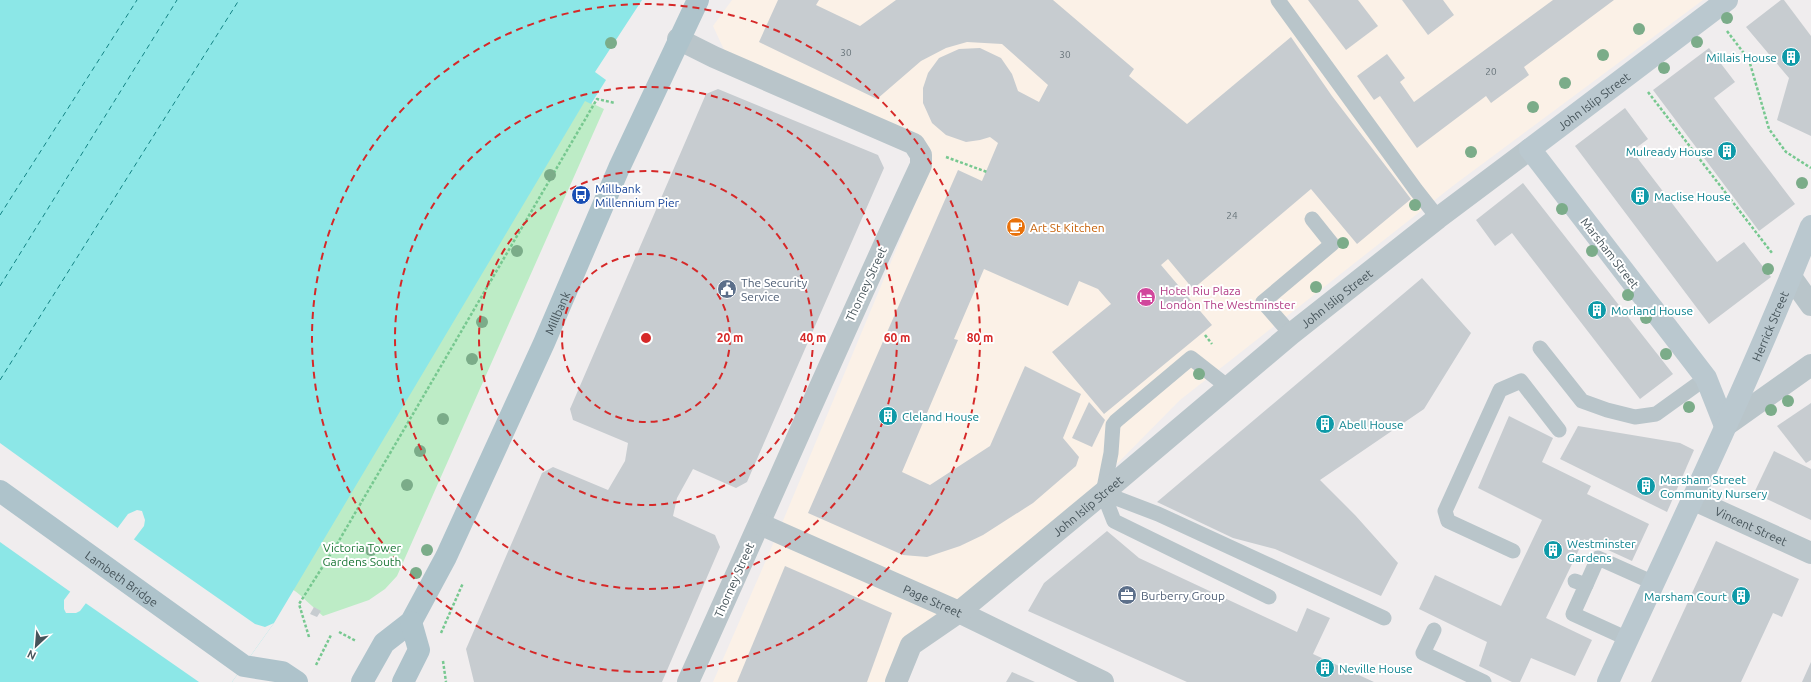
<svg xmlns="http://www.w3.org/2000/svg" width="1811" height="682" font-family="Ubuntu,sans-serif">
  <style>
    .commercial { fill: #fbf1e7 }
    .green { fill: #bdecc6 }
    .water { fill: #8ce7e7; fill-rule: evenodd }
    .pier { fill: #f0edee }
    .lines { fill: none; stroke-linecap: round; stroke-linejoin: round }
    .ferry { stroke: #138384; stroke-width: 1; stroke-dasharray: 5 4; stroke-linecap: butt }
    .building { fill: #c7ccd0 }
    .path { stroke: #77c890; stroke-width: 2.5; stroke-dasharray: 3 2; stroke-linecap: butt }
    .lane { stroke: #b9c5ca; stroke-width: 15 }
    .street { stroke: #b9c5ca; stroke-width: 22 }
    .secondary { stroke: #bac8cf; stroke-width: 22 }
    .primary { stroke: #aec3cb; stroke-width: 22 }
    .tree { fill: #7bac89 }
    .ring { fill: none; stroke: #d62828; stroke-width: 2; stroke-dasharray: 7 5 }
    .labels { text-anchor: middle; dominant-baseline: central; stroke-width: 4; stroke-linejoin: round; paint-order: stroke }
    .number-label { font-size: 10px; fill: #667278 }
    .culture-label { font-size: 12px; fill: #0d838f; stroke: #fff; text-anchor: start }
    .street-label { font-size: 12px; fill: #46545a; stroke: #fff }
    .transit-label { font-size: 12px; fill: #164399; stroke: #fff; text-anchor: start }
    .food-label { font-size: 12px; fill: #c56008; stroke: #fff; text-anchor: start }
    .service-label { font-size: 12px; fill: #4e5e75; stroke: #fff; text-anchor: start }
    .hotel-label { font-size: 12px; fill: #b23c85; stroke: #fff; text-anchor: start }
    .park-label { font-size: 12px; fill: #1b7736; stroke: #fff }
    .centre { fill: #d62828; stroke: #fff; stroke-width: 2 }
    .ring-label { font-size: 12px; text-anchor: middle; font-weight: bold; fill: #d62828; stroke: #fff; stroke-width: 4; stroke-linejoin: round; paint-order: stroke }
  </style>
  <rect width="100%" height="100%" fill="#f0edee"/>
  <!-- commercial -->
  <path class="commercial" d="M 732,0 L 1703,0 L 1454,185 L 1180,400 L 1097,484 L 886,682 L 713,682 L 780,528 L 931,166 L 923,141 L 727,56 L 713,26 Z"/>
  <!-- green -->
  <path class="green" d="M 585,100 L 604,109 L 397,576 L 385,589 L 369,600 L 323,616 C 312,607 304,597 292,589 Z"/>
  <!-- water -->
  <path class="water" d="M 0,0 L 642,0 L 595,72 L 606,80 L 591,104 L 585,101 L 274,623 L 232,682 L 0,682 ZM 137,510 L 142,511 L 145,520 L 144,526 L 80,611 L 76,613 L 66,613 L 64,609 L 64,600 L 128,514 Z"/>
  <!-- pier -->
  <g class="pier">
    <path d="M 0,443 L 119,529 L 72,593 L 0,542 Z"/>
    <path d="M 132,538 L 255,624 L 265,627 L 274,623 L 232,682 L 199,682 L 84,602 Z"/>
  </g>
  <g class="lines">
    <!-- ferry -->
    <g class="ferry">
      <path d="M 0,215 L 137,0"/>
      <path d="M 0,286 L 177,0"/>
      <path d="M 0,380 L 239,0"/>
    </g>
  </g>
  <!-- building -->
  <g class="building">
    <path d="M 778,0 L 819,0 L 816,5 L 860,26 L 896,0 L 1053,0 L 1134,69 L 1129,76 L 1187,124 L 1291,37 L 1332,96 L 1411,199 L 1357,244 L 1311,189 L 1193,289 L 1168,259 L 1161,265 L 1212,325 L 1104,414 L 1052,352 L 1111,304 L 1098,289 L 1079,281 L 1068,306 L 984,269 L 954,339 L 958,340 L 902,472 L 930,485 L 990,446 L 1025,366 L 1081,394 L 1063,438 L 1079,457 L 1076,466 L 1033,503 L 983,535 L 960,546 L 927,557 L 903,555 L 808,513 L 958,170 L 982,181 L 998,143 L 990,137 L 980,140 L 966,142 L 946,135 L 932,123 L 923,103 L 923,88 L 928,73 L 939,58 L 959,49 L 980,48 L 1001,58 L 1012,74 L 1018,91 L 1039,102 L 1048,85 L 1002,44 L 967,42 L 946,48 L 921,61 L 877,99 L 759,42 Z"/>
    <path d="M 1308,0 L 1358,0 L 1378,26 L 1346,50 Z"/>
    <path d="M 1402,0 L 1443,0 L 1454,15 L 1428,35 Z"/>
    <path d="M 1553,0 L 1614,0 L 1524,67 L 1529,75 L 1491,103 L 1486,96 L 1417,148 L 1380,96 L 1374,100 L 1357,76 L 1387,54 L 1405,78 L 1400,82 L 1414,102 Z"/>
    <path d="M 1781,0 L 1784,0 L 1811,36 L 1811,136 L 1777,120 L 1789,78 L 1746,27 Z"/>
    <path d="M 1709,48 L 1735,82 L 1714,98 L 1795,204 L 1759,231 L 1653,90 Z"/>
    <path d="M 718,89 L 878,155 L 884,168 L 747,482 L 736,488 L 693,469 L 677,498 L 673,516 L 715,535 L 720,547 L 662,682 L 474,682 L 466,649 L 542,473 L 553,467 L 608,490 L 625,461 L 628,443 L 573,420 L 570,409 L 706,94 Z"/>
    <path d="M 1625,108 L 1648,139 L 1632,151 L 1717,262 L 1744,242 L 1771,277 L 1709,324 L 1575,146 Z"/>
    <path d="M 1523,183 L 1673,374 L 1640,399 L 1512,233 L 1495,246 L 1476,220 Z"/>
    <path d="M 1422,278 L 1471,333 L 1424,409 L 1320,480 L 1355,515 L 1398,563 L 1381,596 L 1275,549 L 1233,538 L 1157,502 Z"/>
    <path d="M 1089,402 L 1105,420 L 1092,447 L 1072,438 Z"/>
    <path d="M 1811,403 L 1811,460 L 1806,463 L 1777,426 Z"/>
    <path d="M 1509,416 L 1553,438 L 1542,462 L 1591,486 L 1587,494 L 1649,524 L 1632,561 L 1584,539 L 1546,618 L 1592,640 L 1575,676 L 1531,658 L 1520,682 L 1512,682 L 1479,666 L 1487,642 L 1419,609 L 1435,575 L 1501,606 L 1542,520 L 1478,488 Z"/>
    <path d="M 1578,426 L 1680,443 L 1694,450 L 1667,512 L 1560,459 Z"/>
    <path d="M 1774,451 L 1811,469 L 1811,520 L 1754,493 Z"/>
    <path d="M 1107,531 L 1139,558 L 1297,632 L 1307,608 L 1330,618 L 1313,654 L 1374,682 L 1187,682 L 1028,611 L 1044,583 Z"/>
    <path d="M 1716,541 L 1799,579 L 1782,617 L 1773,613 L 1741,682 L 1651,682 Z"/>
    <path d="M 785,566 L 892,613 L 867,682 L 737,682 Z"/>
    <path d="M 314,607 L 321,611 L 317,617 L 310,614 Z"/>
    <path d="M 1811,662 L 1811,682 L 1802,682 Z"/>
    <path d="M 1012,672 L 1035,682 L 1006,682 Z"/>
  </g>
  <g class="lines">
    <!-- path -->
    <g class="path">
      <path d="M 1727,31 L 1749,60 L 1769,129 L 1786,152 L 1811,168"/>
      <path d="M 1648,92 L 1772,253"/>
      <path d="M 946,157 L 987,172"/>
      <path d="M 1205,335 L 1212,344"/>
      <path d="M 339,632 L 356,641"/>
      <path d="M 441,633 L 463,583"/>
      <path d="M 309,637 L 299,604 L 337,544 L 597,99 L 615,103"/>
      <path d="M 443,661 L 446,682"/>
      <path d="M 316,665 L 331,635"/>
    </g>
    <!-- lane -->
    <g class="lane">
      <path d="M 1278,0 L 1416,190 L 1438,218"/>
      <path d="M 1291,334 L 1263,302 L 1332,244 L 1312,219"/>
      <path d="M 1540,348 L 1582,401 L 1607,410 L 1635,417 L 1656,414 L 1706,378"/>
      <path d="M 1103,493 L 1111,453 L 1113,425 L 1116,421 L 1191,358 L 1228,387"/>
      <path d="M 1513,551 L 1448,521 L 1445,511 L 1500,390 L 1521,381 L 1559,430"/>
      <path d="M 1575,581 L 1586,585 L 1573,614 L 1628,639"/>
      <path d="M 1586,585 L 1598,558 L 1654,583"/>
      <path d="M 1269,597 L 1114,521 L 1103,493 L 1158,514 L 1384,618"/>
      <path d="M 1434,630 L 1423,653 L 1484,682"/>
    </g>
    <!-- street -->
    <g class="street">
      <path d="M 678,39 L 714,57 L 914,144 L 921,155 L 921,165 C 841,336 766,510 688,682"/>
      <path d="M 1791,277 L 1811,305"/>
      <path d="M 1725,426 L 1811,365"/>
      <path id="s1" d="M 1692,499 L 1811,553"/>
      <path id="s2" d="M 760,524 L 959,612 L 1103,682"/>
      <path id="s3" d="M 896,682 L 911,645 L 959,612 L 1103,493 L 1291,334 L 1438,218 L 1530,149"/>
    </g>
    <!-- secondary -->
    <g class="secondary">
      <path id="s4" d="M 1725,426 L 1706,378 L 1530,149 L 1727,0"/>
      <path id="s5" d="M 1608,682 C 1677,531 1750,381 1811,226"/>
    </g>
    <!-- primary -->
    <g class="primary">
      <path id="s6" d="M 0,491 L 244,666 L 282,672 L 297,682"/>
      <path id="s7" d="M 362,682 L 384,643 L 411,622 L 446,557 L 544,343 L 619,168 L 698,0"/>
      <path d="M 403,682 L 419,650 L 411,622"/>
    </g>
  </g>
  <!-- trees -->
  <g class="tree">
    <circle cx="1727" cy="18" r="6"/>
    <circle cx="1639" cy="29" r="6"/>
    <circle cx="1697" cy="42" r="6"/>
    <circle cx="611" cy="43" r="6"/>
    <circle cx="1603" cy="55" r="6"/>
    <circle cx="1664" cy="68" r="6"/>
    <circle cx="1565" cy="83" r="6"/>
    <circle cx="1533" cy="107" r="6"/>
    <circle cx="1471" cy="152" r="6"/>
    <circle cx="550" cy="175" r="6"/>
    <circle cx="1802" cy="183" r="6"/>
    <circle cx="1415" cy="205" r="6"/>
    <circle cx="1562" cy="209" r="6"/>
    <circle cx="1343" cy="243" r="6"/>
    <circle cx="517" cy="251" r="6"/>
    <circle cx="1592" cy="251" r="6"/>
    <circle cx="1768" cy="269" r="6"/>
    <circle cx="1316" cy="287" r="6"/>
    <circle cx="1628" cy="295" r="6"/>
    <circle cx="1646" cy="318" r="6"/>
    <circle cx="482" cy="322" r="6"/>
    <circle cx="1666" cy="354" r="6"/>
    <circle cx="472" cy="359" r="6"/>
    <circle cx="1199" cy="374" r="6"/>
    <circle cx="1788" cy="401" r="6"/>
    <circle cx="1689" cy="407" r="6"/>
    <circle cx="1771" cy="410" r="6"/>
    <circle cx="443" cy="419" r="6"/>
    <circle cx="420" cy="451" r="6"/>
    <circle cx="407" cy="485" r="6"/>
    <circle cx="371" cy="550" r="6"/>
    <circle cx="427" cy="550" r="6"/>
    <circle cx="416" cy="573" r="6"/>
  </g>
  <!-- distance rings -->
  <g class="ring">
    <circle cx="646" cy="338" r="84"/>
    <circle cx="646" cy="338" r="167"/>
    <circle cx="646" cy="338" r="251"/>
    <circle cx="646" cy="338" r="334"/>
  </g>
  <!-- icons -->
  <defs>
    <g id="building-disc" transform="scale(1)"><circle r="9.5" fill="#0f9aa8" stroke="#fff"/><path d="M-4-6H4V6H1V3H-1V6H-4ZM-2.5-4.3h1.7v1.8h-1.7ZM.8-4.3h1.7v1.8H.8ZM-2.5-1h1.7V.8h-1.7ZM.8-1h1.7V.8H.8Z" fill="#fff"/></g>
    <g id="bus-disc" transform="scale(1)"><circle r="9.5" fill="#1a4fb4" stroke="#fff"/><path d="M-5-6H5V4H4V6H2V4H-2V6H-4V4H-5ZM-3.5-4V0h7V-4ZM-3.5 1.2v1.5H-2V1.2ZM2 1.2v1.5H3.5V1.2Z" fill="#fff"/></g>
    <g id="cafe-disc" transform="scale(1)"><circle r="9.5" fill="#e8710a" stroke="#fff"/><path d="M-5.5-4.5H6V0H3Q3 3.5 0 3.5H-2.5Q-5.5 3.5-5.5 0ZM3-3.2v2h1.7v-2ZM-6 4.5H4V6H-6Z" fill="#fff"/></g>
    <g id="civic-disc" transform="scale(1)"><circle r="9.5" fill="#5c6f8a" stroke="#fff"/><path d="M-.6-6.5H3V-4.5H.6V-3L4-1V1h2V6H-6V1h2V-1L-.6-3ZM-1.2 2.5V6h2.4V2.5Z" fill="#fff"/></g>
    <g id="hotel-disc" transform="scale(1)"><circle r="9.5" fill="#d1479c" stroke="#fff"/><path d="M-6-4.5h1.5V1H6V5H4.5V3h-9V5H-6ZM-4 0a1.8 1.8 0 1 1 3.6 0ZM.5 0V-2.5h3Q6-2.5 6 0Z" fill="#fff"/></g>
    <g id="office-disc" transform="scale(1)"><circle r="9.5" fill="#5c6f8a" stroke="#fff"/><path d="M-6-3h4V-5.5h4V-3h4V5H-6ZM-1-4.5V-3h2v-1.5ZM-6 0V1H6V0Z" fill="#fff"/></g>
  </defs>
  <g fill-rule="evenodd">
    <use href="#building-disc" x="1791" y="57"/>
    <use href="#building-disc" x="1727" y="151"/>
    <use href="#bus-disc" x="581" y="195"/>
    <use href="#building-disc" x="1640" y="196"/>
    <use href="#cafe-disc" x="1016" y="227"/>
    <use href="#civic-disc" x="727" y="289"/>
    <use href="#hotel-disc" x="1146" y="297"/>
    <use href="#building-disc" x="1597" y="310"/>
    <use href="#building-disc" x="888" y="416"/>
    <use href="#building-disc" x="1325" y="424"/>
    <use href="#building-disc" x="1646" y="486"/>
    <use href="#building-disc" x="1553" y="550"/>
    <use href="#office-disc" x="1127" y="595"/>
    <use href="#building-disc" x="1741" y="596"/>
    <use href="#building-disc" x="1325" y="668"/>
  </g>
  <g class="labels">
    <!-- number labels -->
    <g class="number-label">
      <text x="846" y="52">30</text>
      <text x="1065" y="54">30</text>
      <text x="1491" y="71">20</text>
      <text x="1232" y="215">24</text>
    </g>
    <!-- culture labels -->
    <g class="culture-label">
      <text x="1777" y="57" text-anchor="end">Millais House</text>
      <text x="1713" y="151" text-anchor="end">Mulready House</text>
      <text x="1654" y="196">Maclise House</text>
      <text x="1611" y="310">Morland House</text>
      <text x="902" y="416">Cleland House</text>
      <text x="1339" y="424">Abell House</text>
      <text x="1660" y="479">Marsham Street<tspan x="1660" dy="14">Community Nursery</tspan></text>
      <text x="1567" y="543">Westminster<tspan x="1567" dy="14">Gardens</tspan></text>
      <text x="1727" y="596" text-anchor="end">Marsham Court</text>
      <text x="1339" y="668">Neville House</text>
    </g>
    <!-- street labels -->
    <g class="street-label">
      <text stroke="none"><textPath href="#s4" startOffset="420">John Islip Street</textPath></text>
      <text transform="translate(1610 253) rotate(52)">Marsham Street</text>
      <text transform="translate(866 284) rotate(-65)">Thorney Street</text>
      <text stroke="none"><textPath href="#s3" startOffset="589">John Islip Street</textPath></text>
      <text stroke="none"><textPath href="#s7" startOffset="421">Millbank</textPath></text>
      <text stroke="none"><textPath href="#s5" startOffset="391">Herrick Street</textPath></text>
      <text stroke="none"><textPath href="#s3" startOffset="265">John Islip Street</textPath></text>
      <text stroke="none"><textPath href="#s1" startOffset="65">Vincent Street</textPath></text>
      <text stroke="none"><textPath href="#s6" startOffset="150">Lambeth Bridge</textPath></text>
      <text transform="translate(734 580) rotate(-66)">Thorney Street</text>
      <text stroke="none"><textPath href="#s2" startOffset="189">Page Street</textPath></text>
    </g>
    <!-- transit labels -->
    <g class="transit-label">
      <text x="595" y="188">Millbank<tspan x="595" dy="14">Millennium Pier</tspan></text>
    </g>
    <!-- food labels -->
    <g class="food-label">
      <text x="1030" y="227">Art St Kitchen</text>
    </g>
    <!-- service labels -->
    <g class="service-label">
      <text x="741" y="282">The Security<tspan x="741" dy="14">Service</tspan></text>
      <text x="1141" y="595">Burberry Group</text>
    </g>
    <!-- hotel labels -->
    <g class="hotel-label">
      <text x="1160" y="290">Hotel Riu Plaza<tspan x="1160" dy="14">London The Westminster</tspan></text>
    </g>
    <!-- park labels -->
    <g class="park-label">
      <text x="362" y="547">Victoria Tower<tspan x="362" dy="14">Gardens South</tspan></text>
    </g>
  </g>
  <circle cx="646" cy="338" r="6" class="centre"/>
  <g class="ring-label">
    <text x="730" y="342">20 m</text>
    <text x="813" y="342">40 m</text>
    <text x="897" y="342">60 m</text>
    <text x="980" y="342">80 m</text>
  </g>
  <!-- north arrow -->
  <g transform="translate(36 646) rotate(206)" stroke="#ffffff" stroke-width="3" paint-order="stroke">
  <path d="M0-3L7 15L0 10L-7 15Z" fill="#46545a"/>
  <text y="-6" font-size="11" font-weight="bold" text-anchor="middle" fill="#46545a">N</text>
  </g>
</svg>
